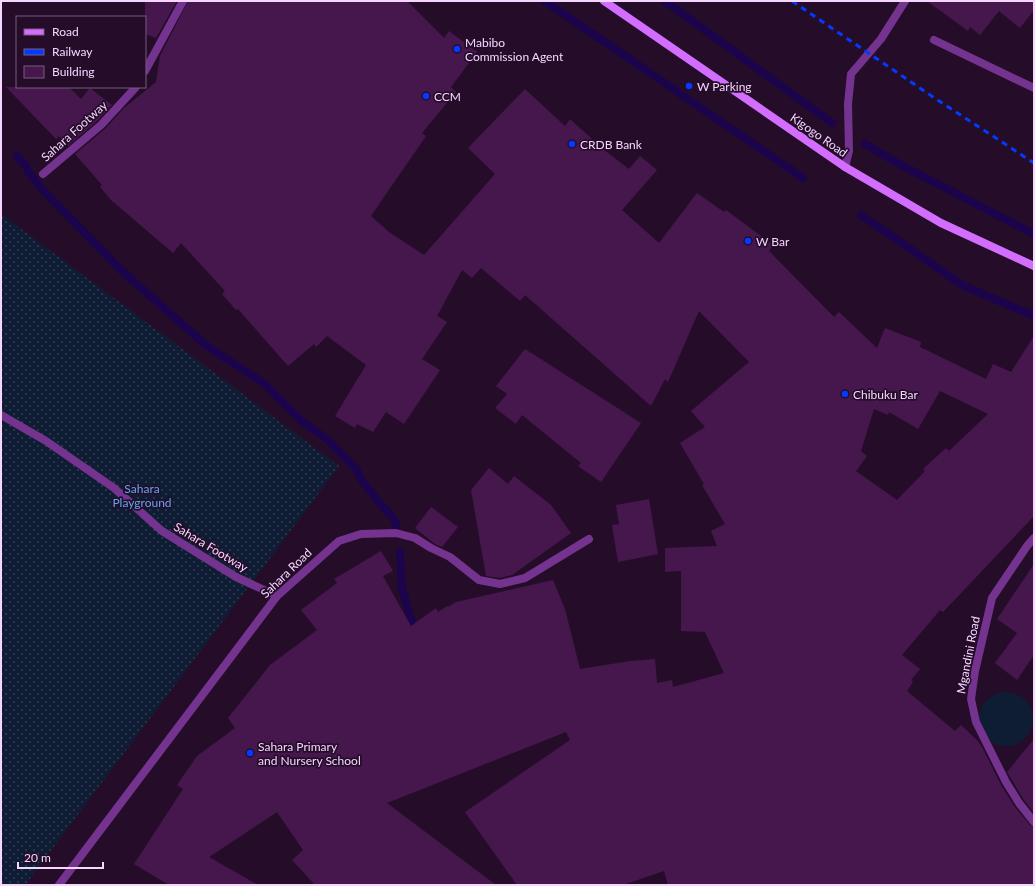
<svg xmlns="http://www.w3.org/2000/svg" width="1035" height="886" font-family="Lato,sans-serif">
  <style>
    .grass { fill: url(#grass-dots) }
    .garden { fill: #0f1d34 }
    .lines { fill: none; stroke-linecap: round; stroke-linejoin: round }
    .stream { stroke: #1b044b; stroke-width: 8 }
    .building { fill: #46174d; fill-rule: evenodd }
    .minor { stroke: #74338e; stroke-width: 8 }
    .secondary { stroke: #d36dff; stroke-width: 8 }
    .rail { stroke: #023aff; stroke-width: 3; stroke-dasharray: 6 5; stroke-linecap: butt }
    .poi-dot { fill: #023aff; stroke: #250d2a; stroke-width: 1.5 }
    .labels { text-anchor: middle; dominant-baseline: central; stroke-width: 3.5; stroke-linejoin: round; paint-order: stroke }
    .poi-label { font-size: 12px; fill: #f6d6ff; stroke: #250d2a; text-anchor: start }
    .street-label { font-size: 12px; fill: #f6d6ff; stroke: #250d2a }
    .park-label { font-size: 12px; fill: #54aced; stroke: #250d2a }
  </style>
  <defs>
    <pattern id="grass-dots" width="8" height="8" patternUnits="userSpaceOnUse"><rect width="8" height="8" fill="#0f1d34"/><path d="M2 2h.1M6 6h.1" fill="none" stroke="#333d52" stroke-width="1.8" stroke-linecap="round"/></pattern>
  </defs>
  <rect width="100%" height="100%" fill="#250d2a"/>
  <!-- grass -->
  <path class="grass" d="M 1,214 L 339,466 L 25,885 L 1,885 Z"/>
  <!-- garden -->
  <circle class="garden" cx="1006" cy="719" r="27"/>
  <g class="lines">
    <!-- stream -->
    <g class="stream">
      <path d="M 545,1 L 803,178"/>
      <path d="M 665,1 L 832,123"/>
      <path d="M 865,144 L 903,166 L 1034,234"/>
      <path d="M 17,156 L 26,166 L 28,171 L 41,188 L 120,269 L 207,346 L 266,385 L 304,423 L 328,440 L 356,469 L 363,482 L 377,500 L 395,520 L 396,526"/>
      <path d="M 861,215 L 964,286 L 1034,316"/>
      <path d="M 400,552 L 402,589 L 416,635"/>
    </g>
  </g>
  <!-- building -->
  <g class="building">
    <path d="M 145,1 L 177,1 L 156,38 L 145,34 Z"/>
    <path d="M 188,1 L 407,1 L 444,38 L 449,31 L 477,52 L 451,87 L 456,92 L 422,133 L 426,136 L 371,216 L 389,232 L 424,255 L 495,174 L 468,148 L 525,89 L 565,126 L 570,119 L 592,139 L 591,140 L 629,169 L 640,156 L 657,170 L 622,210 L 659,243 L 697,193 L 724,212 L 726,210 L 773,245 L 769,251 L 834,317 L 839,312 L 877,348 L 885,328 L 921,342 L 920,347 L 986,379 L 993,364 L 1011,372 L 1034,336 L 1034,516 L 943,612 L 940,610 L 902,655 L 920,669 L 911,680 L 913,682 L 907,691 L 955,731 L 961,725 L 979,742 L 979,743 L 982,747 L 1001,785 L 1014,806 L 1030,825 L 1034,827 L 1034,885 L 668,885 L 664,871 L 623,885 L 517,885 L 465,812 L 570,740 L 566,732 L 387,803 L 496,885 L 315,885 L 292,860 L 303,850 L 277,812 L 209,857 L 258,885 L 169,885 L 134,864 L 183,789 L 177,785 L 197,756 L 235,728 L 228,718 L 270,665 L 317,630 L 301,610 L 337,583 L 334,579 L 381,551 L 393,571 L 383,576 L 411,626 L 436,608 L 438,612 L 447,606 L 448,607 L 456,602 L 553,580 L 565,609 L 580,669 L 630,661 L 655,659 L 657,683 L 672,680 L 673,687 L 724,673 L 705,632 L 681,631 L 681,571 L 665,572 L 665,548 L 717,546 L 711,531 L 725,524 L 702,485 L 704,484 L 680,443 L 705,427 L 691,411 L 749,362 L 699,311 L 668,382 L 665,379 L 651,406 L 525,295 L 520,301 L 481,268 L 472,278 L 462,270 L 437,316 L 447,322 L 422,359 L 440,370 L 404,424 L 386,412 L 373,432 L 357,424 L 355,428 L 335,416 L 366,365 L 327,336 L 316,347 L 314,344 L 288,366 L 238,309 L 236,310 L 222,294 L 225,291 L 181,243 L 173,253 L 111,200 L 100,187 L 102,185 L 75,154 L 105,129 L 124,108 L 156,82 L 160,56 ZM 940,391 L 988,414 L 949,451 L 946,448 L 923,469 L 925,471 L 897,500 L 856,471 L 867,456 L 861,451 L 874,409 L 888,415 L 889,412 L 918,429 Z"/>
    <path d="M 927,1 L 1034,1 L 1034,10 L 1020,28 L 999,11 L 980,35 L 970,27 L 968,31 Z"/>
    <path d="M 6,87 L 69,87 L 81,99 L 90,88 L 112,105 L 97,121 L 68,146 L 59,136 L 56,139 Z"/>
    <path d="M 525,349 L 641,423 L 601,482 L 578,466 L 581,463 L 522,415 L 516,424 L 495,408 L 507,394 L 496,386 Z"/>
    <path d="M 489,468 L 508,484 L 514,476 L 551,505 L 571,533 L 512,575 L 500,578 L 486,576 L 471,490 Z"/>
    <path d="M 649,499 L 658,554 L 618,562 L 612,525 L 619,524 L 616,505 Z"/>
    <path d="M 431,507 L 458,527 L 442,547 L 435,544 L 415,528 Z"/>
    <path d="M 1034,564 L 1034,655 L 1017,680 L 995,663 L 1017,633 L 997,619 Z"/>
    <path d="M 1034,739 L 1034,813 L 1024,800 L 1007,772 Z"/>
  </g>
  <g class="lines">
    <!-- minor -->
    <g class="minor">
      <path d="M 934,40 L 1034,88"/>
      <path d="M 145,71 L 183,1"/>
      <path d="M 845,167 L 849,151 L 848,104 L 851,74 L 881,39 L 905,1"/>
      <path d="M 43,174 L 101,125 L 136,87"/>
      <path d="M 1,415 L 46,441 L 114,488 L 162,531 L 236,577 L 277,596"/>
      <path d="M 1034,538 L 1027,546 L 992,598 L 975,671 L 971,699 L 976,722 L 1006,782 L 1019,803 L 1034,822"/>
      <path d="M 59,885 L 277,596 L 339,541 L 361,534 L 396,533 L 415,538 L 431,548 L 450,557 L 479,580 L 500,584 L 525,578 L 589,539"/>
    </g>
    <!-- secondary -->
    <path class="secondary" d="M 604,1 L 845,167 L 941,223 L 1034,266"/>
    <!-- rail -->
    <path class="rail" d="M 792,1 L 933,97 L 1034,163"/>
  </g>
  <!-- markers -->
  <g class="poi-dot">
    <circle cx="457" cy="49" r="4"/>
    <circle cx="689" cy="86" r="4"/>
    <circle cx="426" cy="96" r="4"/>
    <circle cx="572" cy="144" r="4"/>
    <circle cx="748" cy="241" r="4"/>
    <circle cx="845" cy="394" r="4"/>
    <circle cx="250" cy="753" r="4"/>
  </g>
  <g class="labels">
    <!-- poi labels -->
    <g class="poi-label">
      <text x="465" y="42">Mabibo<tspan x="465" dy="14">Commission Agent</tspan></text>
      <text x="697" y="86">W Parking</text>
      <text x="434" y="96">CCM</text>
      <text x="580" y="144">CRDB Bank</text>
      <text x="756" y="241">W Bar</text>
      <text x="853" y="394">Chibuku Bar</text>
      <text x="258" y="746">Sahara Primary<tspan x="258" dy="14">and Nursery School</tspan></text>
    </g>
    <!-- street labels -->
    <g class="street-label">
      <text transform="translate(74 131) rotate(-42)">Sahara Footway</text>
      <text transform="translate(819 135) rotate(35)">Kigogo Road</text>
      <text transform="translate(211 547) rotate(31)">Sahara Footway</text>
      <text transform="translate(286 573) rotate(-44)">Sahara Road</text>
      <text transform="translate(968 655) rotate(-79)">Mgandini Road</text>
    </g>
    <!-- park labels -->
    <g class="park-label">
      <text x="142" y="488">Sahara<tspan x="142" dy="14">Playground</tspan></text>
    </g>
  </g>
  <!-- border -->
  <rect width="1035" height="886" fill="none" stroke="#f6d6ff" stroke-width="4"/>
  <!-- legend -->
  <rect x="16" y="16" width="130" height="72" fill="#250d2a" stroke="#795d7f"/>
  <rect x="24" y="29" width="20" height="6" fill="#d36dff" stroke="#795d7f"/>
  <text x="52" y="36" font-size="12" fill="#f6d6ff">Road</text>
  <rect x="24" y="49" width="20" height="6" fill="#023aff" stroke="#795d7f"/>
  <text x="52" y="56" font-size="12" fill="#f6d6ff">Railway</text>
  <rect x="24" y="66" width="20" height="12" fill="#46174d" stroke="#795d7f"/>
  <text x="52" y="76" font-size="12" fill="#f6d6ff">Building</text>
  <!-- scale -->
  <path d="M18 862v6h85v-6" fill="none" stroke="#f6d6ff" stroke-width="2"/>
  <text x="24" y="862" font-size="12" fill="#f6d6ff" stroke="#250d2a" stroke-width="3" paint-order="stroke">20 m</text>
</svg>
